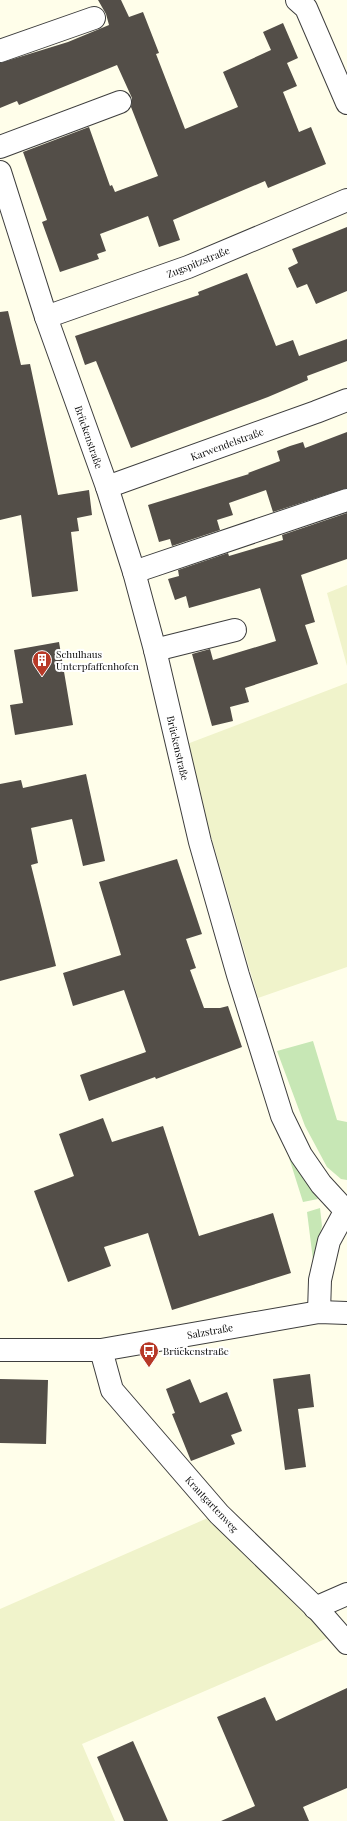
<svg xmlns="http://www.w3.org/2000/svg" width="347" height="1821" font-family="'Playfair Display',serif">
  <style>
    .farmland { fill: #f0f3cb }
    .green { fill: #c7e7b5 }
    .building { fill: #534e48 }
    .lines { fill: none; stroke-linecap: round; stroke-linejoin: round }
    .minor-casing { stroke: #3e3e3e; stroke-width: 24 }
    .minor { stroke: #fff; stroke-width: 22 }
    .labels { text-anchor: middle; dominant-baseline: central; stroke-width: 4; stroke-linejoin: round; paint-order: stroke }
    .street-label { font-size: 10px; fill: #0b0b0b; stroke: #fff }
    .poi-label { font-size: 10px; fill: #0b0b0b; stroke: #fff; text-anchor: start }
  </style>
  <rect width="100%" height="100%" fill="#fffeea"/>
  <!-- farmland -->
  <g class="farmland">
    <path d="M 347,585 L 347,666 L 327,593 Z"/>
    <path d="M 347,683 L 347,967 L 258,998 L 197,788 L 187,744 Z"/>
    <path d="M 210,1517 L 330,1637 L 82,1744 L 115,1821 L 0,1821 L 0,1609 Z"/>
  </g>
  <!-- green -->
  <g class="green">
    <path d="M 313,1041 L 337,1120 L 347,1122 L 347,1180 L 341,1179 L 327,1167 L 305,1126 L 277,1051 Z"/>
    <path d="M 285,1145 L 302,1177 L 318,1199 L 303,1202 Z"/>
    <path d="M 320,1208 L 322,1226 L 313,1260 L 307,1212 Z"/>
  </g>
  <!-- building -->
  <g class="building">
    <path d="M 98,0 L 121,0 L 129,17 L 143,12 L 159,53 L 156,54 L 185,129 L 238,107 L 223,72 L 271,50 L 263,32 L 283,23 L 298,58 L 287,63 L 297,86 L 283,92 L 299,132 L 311,127 L 326,164 L 268,188 L 265,181 L 173,220 L 180,240 L 159,247 L 148,216 L 100,234 L 106,251 L 97,254 L 99,259 L 60,272 L 42,222 L 47,220 L 23,152 L 89,127 L 110,186 L 112,185 L 115,192 L 158,176 L 131,107 L 132,98 L 117,65 L 19,105 L 17,101 L 0,108 L 0,63 L 68,42 L 109,25 L 106,14 Z"/>
    <path d="M 347,227 L 347,291 L 316,304 L 307,284 L 297,288 L 288,268 L 298,263 L 292,249 Z"/>
    <path d="M 247,273 L 276,346 L 293,340 L 299,356 L 347,339 L 347,361 L 307,376 L 308,380 L 268,397 L 131,448 L 96,361 L 85,365 L 75,336 L 199,295 L 198,292 Z"/>
    <path d="M 8,311 L 21,365 L 30,364 L 58,495 L 89,490 L 92,515 L 77,518 L 79,531 L 71,532 L 78,591 L 32,597 L 21,515 L 0,520 L 0,312 Z"/>
    <path d="M 347,432 L 347,488 L 273,512 L 266,490 L 229,503 L 233,515 L 217,520 L 220,530 L 172,546 L 170,539 L 159,542 L 148,505 L 249,474 L 248,473 L 280,461 L 277,451 L 290,446 L 303,442 L 305,448 Z"/>
    <path d="M 347,513 L 347,559 L 301,575 L 315,622 L 305,625 L 318,664 L 245,688 L 249,702 L 230,707 L 233,721 L 212,726 L 192,654 L 210,649 L 213,660 L 276,641 L 260,588 L 189,608 L 186,596 L 175,600 L 168,579 L 179,576 L 178,570 L 228,553 L 229,556 L 283,540 L 282,535 Z"/>
    <path d="M 59,642 L 73,725 L 15,735 L 10,705 L 23,703 L 14,650 Z"/>
    <path d="M 86,774 L 105,861 L 83,866 L 72,819 L 31,828 L 38,863 L 31,865 L 56,966 L 0,981 L 0,784 L 21,780 L 23,788 Z"/>
    <path d="M 177,859 L 202,934 L 186,939 L 196,968 L 190,970 L 204,1008 L 220,1008 L 228,1006 L 242,1047 L 156,1079 L 155,1077 L 89,1101 L 80,1075 L 146,1052 L 124,990 L 73,1006 L 63,973 L 121,955 L 99,882 Z"/>
    <path d="M 103,1118 L 112,1142 L 163,1126 L 199,1236 L 273,1213 L 291,1273 L 172,1310 L 148,1233 L 104,1247 L 111,1266 L 68,1282 L 34,1191 L 74,1176 L 59,1134 Z"/>
    <path d="M 310,1374 L 314,1407 L 298,1409 L 306,1467 L 285,1470 L 273,1379 Z"/>
    <path d="M 0,1379 L 48,1380 L 46,1444 L 0,1443 Z"/>
    <path d="M 190,1379 L 200,1403 L 227,1392 L 242,1431 L 231,1435 L 235,1444 L 191,1461 L 172,1414 L 175,1413 L 166,1389 Z"/>
    <path d="M 347,1688 L 347,1788 L 303,1807 L 309,1821 L 221,1821 L 255,1806 L 217,1717 L 265,1697 L 276,1721 Z"/>
    <path d="M 133,1741 L 168,1821 L 124,1821 L 97,1757 Z"/>
  </g>
  <g class="lines">
    <!-- minor casing -->
    <g class="minor-casing">
      <g id="minor">
        <path d="M 297,0 L 306,8 L 347,103"/>
        <path d="M 0,51 L 94,18"/>
        <path d="M 0,147 L 120,102"/>
        <path d="M 0,172 L 46,317 L 107,487 L 134,572 L 155,650 L 200,842 L 238,975 L 282,1116 L 301,1155 L 321,1184 L 345,1210"/>
        <path d="M 46,317 L 188,267 L 347,200"/>
        <path d="M 107,487 L 316,412 L 347,400"/>
        <path d="M 134,572 L 347,500"/>
        <path d="M 155,650 L 235,630"/>
        <path d="M 319,1312 L 320,1280 L 329,1241 L 347,1208"/>
        <path d="M 0,1350 L 101,1350 L 319,1312 L 347,1313"/>
        <path d="M 101,1350 L 112,1390 L 219,1514 L 319,1611 L 347,1643"/>
        <path d="M 315,1608 L 347,1594"/>
      </g>
    </g>
    <!-- minor -->
    <use href="#minor" class="minor"/>
  </g>
  <!-- icons -->
  <defs>
    <g id="building-pin" transform="scale(1)"><path d="M0 17L-7.5 6A9.5 9.5 0 1 1 7.5 6Z" fill="#b73927" stroke="#fff"/><path d="M-4-6H4V6H1V3H-1V6H-4ZM-2.5-4.3h1.7v1.8h-1.7ZM.8-4.3h1.7v1.8H.8ZM-2.5-1h1.7V.8h-1.7ZM.8-1h1.7V.8H.8Z" fill="#fff"/></g>
    <g id="bus-pin" transform="scale(1)"><path d="M0 17L-7.5 6A9.5 9.5 0 1 1 7.5 6Z" fill="#b73927" stroke="#fff"/><path d="M-5-6H5V4H4V6H2V4H-2V6H-4V4H-5ZM-3.5-4V0h7V-4ZM-3.5 1.2v1.5H-2V1.2ZM2 1.2v1.5H3.5V1.2Z" fill="#fff"/></g>
  </defs>
  <g fill-rule="evenodd">
    <use href="#building-pin" x="42" y="660"/>
    <use href="#bus-pin" x="149" y="1351"/>
  </g>
  <g class="labels">
    <!-- street labels -->
    <g class="street-label">
      <text transform="translate(198 262) rotate(-22)">Zugspitzstraße</text>
      <text transform="translate(89 437) rotate(71)">Brückenstraße</text>
      <text transform="translate(227 444) rotate(-20)">Karwendelstraße</text>
      <text transform="translate(178 748) rotate(77)">Brückenstraße</text>
      <text transform="translate(210 1331) rotate(-10)">Salzstraße</text>
      <text transform="translate(212 1504) rotate(47)">Krautgartenweg</text>
    </g>
    <!-- poi labels -->
    <g class="poi-label">
      <text x="56" y="654">Schulhaus<tspan x="56" dy="12">Unterpfaffenhofen</tspan></text>
      <text x="163" y="1351">Brückenstraße</text>
    </g>
  </g>
</svg>
